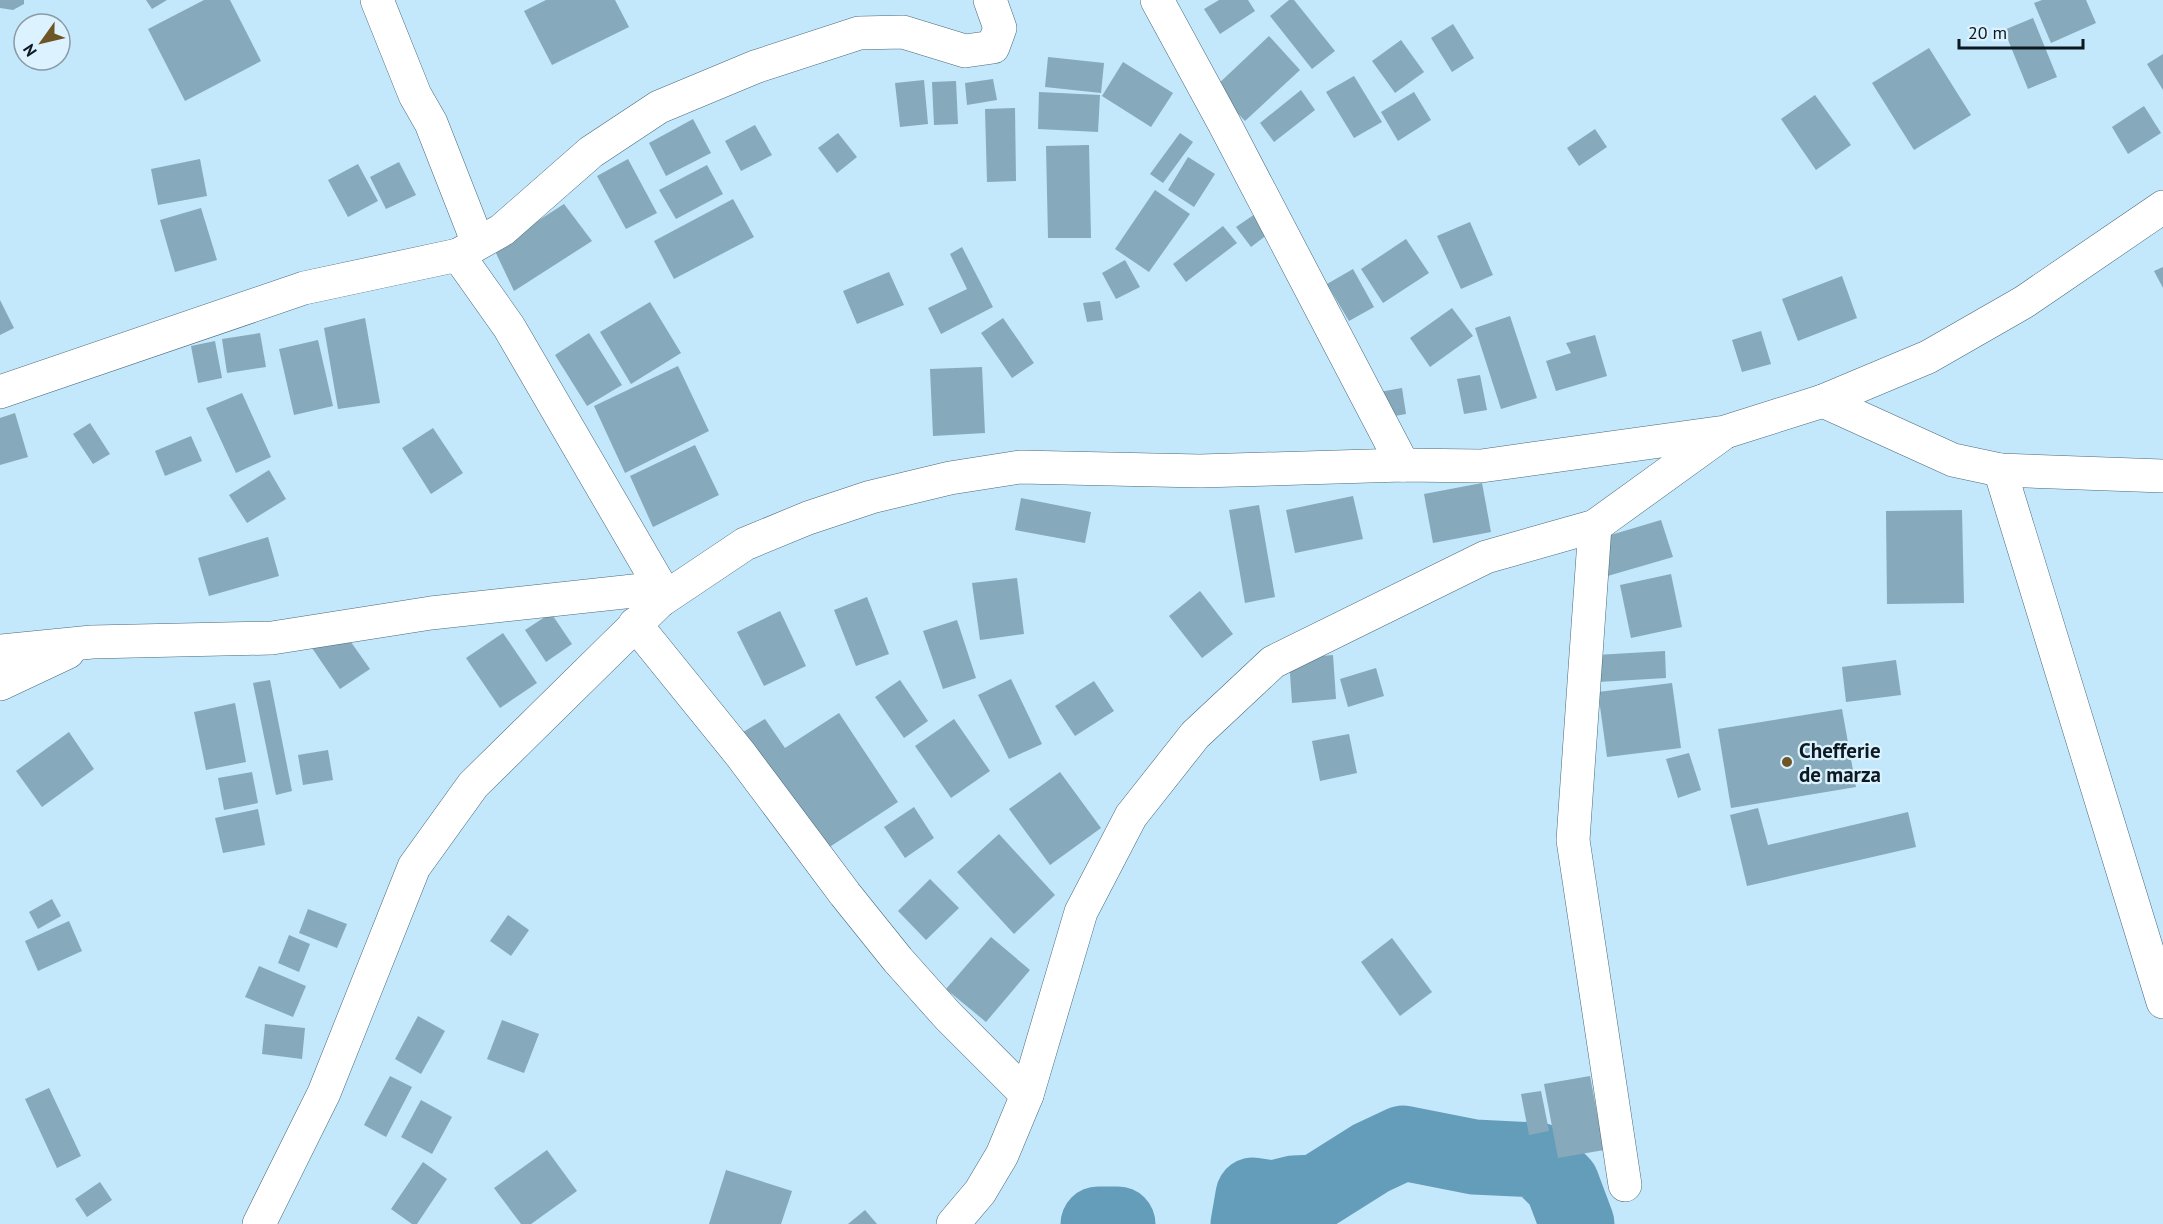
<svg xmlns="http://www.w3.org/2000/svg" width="2163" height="1224" font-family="'PT Sans',sans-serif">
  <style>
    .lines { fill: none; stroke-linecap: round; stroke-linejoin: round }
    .river { stroke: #649dba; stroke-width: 75 }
    .building { fill: #86a9bb }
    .street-casing { stroke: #49697a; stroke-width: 34 }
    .street { stroke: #fff; stroke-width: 33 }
    .poi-dot { fill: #6d5525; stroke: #dcf2fe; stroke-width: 2 }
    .labels { text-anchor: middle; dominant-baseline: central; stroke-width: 4.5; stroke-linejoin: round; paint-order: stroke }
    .poi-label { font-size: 21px; font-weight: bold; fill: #0c1920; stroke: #dcf2fe; text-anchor: start }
  </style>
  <rect width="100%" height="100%" fill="#c3e7fb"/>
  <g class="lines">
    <!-- river -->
    <g class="river">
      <path d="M 1098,1224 L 1118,1224"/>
      <path d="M 1248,1224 L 1253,1195 L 1273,1198 L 1294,1193 L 1317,1192 L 1371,1158 L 1403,1143 L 1474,1157 L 1538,1160 L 1562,1184 L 1577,1224"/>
    </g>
  </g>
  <!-- building -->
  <g class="building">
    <path d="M 0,0 L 24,0 L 24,4 L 13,10 L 0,8 Z"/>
    <path d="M 146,0 L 167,0 L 152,9 Z"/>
    <path d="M 204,0 L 230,0 L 261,61 L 185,101 L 148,29 Z"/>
    <path d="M 546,0 L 615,0 L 629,27 L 552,65 L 524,11 Z"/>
    <path d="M 1219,0 L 1248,0 L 1255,11 L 1220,34 L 1204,9 Z"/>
    <path d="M 1289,0 L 1294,0 L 1335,51 L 1312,69 L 1270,16 Z"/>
    <path d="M 2042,0 L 2086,0 L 2096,23 L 2051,43 L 2034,3 Z"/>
    <path d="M 2033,18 L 2057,77 L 2028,89 L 2004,30 Z"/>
    <path d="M 1453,24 L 1474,58 L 1452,72 L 1431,38 Z"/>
    <path d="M 1269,36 L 1300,70 L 1245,121 L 1214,88 Z"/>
    <path d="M 1401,40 L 1424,72 L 1395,93 L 1372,61 Z"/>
    <path d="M 1929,48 L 1971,115 L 1914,150 L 1872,83 Z"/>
    <path d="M 2163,54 L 2163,90 L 2147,64 Z"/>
    <path d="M 1048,57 L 1104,63 L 1101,93 L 1045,87 Z"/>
    <path d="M 1123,62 L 1173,93 L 1151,127 L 1102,96 Z"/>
    <path d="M 1354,76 L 1382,122 L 1354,138 L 1326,92 Z"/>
    <path d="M 993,79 L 997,100 L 967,105 L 965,83 Z"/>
    <path d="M 924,80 L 928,124 L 900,127 L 895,83 Z"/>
    <path d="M 956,81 L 958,124 L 934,125 L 932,82 Z"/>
    <path d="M 1301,90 L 1315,110 L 1274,142 L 1260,123 Z"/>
    <path d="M 1039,92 L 1100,95 L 1098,132 L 1038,129 Z"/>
    <path d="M 1414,92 L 1431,120 L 1398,141 L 1381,112 Z"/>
    <path d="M 1815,95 L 1851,145 L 1816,170 L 1781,119 Z"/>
    <path d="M 2144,106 L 2161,133 L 2128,154 L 2112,127 Z"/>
    <path d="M 1015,108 L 1016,181 L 987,182 L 985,109 Z"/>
    <path d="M 693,119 L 711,153 L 666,176 L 649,143 Z"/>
    <path d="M 755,125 L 772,155 L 741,171 L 725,141 Z"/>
    <path d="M 1595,129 L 1607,147 L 1579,166 L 1567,148 Z"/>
    <path d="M 838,133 L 857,157 L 837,173 L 818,148 Z"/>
    <path d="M 1180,133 L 1193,142 L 1163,183 L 1150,174 Z"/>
    <path d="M 1089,145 L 1091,238 L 1048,238 L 1046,146 Z"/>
    <path d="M 1188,157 L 1215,174 L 1194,207 L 1168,190 Z"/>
    <path d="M 200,159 L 207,196 L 158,205 L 151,169 Z"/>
    <path d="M 628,159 L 657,213 L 626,229 L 597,176 Z"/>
    <path d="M 399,162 L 416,195 L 386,209 L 370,177 Z"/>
    <path d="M 358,164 L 378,201 L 348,217 L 328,180 Z"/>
    <path d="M 707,165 L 723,194 L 676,219 L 659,190 Z"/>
    <path d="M 1155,190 L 1190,214 L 1149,272 L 1115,249 Z"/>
    <path d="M 733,199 L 754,237 L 674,279 L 654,241 Z"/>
    <path d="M 564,204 L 592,241 L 514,291 L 494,249 Z"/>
    <path d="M 201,208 L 217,260 L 175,272 L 160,220 Z"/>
    <path d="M 1258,212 L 1272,231 L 1251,247 L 1236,227 Z"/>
    <path d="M 1470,222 L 1493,275 L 1461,289 L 1437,236 Z"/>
    <path d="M 1223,226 L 1237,243 L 1186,282 L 1173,264 Z"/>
    <path d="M 1406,239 L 1429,273 L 1383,303 L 1361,269 Z"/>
    <path d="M 962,247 L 993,307 L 941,334 L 928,308 L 967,289 L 950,254 Z"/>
    <path d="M 1125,260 L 1140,287 L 1116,299 L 1102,273 Z"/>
    <path d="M 2163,267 L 2163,288 L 2154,271 Z"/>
    <path d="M 1353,269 L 1374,307 L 1349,321 L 1327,284 Z"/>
    <path d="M 889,272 L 904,305 L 857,324 L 843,291 Z"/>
    <path d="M 1842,276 L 1857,318 L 1798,341 L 1782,299 Z"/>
    <path d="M 0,300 L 14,328 L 0,335 Z"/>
    <path d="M 1100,301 L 1103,320 L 1087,322 L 1083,303 Z"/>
    <path d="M 650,302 L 681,353 L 631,384 L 600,332 Z"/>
    <path d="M 1452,308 L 1473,336 L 1430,367 L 1410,338 Z"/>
    <path d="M 1510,316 L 1537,398 L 1501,409 L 1475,328 Z"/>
    <path d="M 365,318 L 380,403 L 338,409 L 324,328 Z"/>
    <path d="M 1003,318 L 1034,363 L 1012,378 L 981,333 Z"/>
    <path d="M 1761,331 L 1771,364 L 1742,372 L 1732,340 Z"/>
    <path d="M 260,333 L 266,367 L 227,373 L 222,339 Z"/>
    <path d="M 589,333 L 622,385 L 587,406 L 555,355 Z"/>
    <path d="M 1595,335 L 1607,376 L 1556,391 L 1546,361 L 1571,353 L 1566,343 Z"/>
    <path d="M 318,340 L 333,406 L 294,415 L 279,349 Z"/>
    <path d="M 215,341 L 222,378 L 198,383 L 191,346 Z"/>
    <path d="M 678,366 L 709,431 L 625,473 L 594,406 Z"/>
    <path d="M 982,367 L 985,433 L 933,436 L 930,369 Z"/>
    <path d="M 1480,375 L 1487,410 L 1464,414 L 1457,379 Z"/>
    <path d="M 1402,388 L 1406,414 L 1372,420 L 1368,394 Z"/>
    <path d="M 242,393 L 271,457 L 236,473 L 206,408 Z"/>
    <path d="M 15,413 L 28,457 L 0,465 L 0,418 Z"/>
    <path d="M 90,423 L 110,454 L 93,464 L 73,434 Z"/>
    <path d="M 433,428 L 463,473 L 431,494 L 402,448 Z"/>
    <path d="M 191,436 L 202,461 L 165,476 L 155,451 Z"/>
    <path d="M 695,445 L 719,495 L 653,527 L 630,476 Z"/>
    <path d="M 269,470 L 286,499 L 247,523 L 229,495 Z"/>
    <path d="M 1482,483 L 1491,532 L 1433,543 L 1424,494 Z"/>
    <path d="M 1353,496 L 1363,539 L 1295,553 L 1286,510 Z"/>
    <path d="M 1021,498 L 1091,512 L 1085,543 L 1015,530 Z"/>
    <path d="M 1259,505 L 1275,597 L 1245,603 L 1229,510 Z"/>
    <path d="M 1962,510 L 1964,603 L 1887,604 L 1886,511 Z"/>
    <path d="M 1661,520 L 1673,557 L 1587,582 L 1577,545 Z"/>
    <path d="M 268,537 L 279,576 L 209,596 L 198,558 Z"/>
    <path d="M 1671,574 L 1682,627 L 1631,638 L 1620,585 Z"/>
    <path d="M 1017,578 L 1024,634 L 980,640 L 972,583 Z"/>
    <path d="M 1200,591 L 1233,634 L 1202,658 L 1169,616 Z"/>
    <path d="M 867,597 L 889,654 L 856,666 L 834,610 Z"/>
    <path d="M 780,611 L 806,666 L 764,686 L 737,632 Z"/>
    <path d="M 551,613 L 572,644 L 546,662 L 525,630 Z"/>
    <path d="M 957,620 L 976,678 L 943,689 L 923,631 Z"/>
    <path d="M 341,628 L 370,669 L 340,689 L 312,648 Z"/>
    <path d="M 503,633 L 537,683 L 500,708 L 466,658 Z"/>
    <path d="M 1665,651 L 1666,678 L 1598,682 L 1596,655 Z"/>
    <path d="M 1333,655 L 1336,699 L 1292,703 L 1289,659 Z"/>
    <path d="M 1896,660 L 1901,695 L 1846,702 L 1842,667 Z"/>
    <path d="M 1376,668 L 1384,696 L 1348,707 L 1340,679 Z"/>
    <path d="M 1011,679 L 1042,744 L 1009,759 L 978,695 Z"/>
    <path d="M 270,680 L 292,791 L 276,795 L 253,683 Z"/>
    <path d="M 900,680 L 928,721 L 904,738 L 875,697 Z"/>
    <path d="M 1094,681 L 1114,711 L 1075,736 L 1055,706 Z"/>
    <path d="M 1672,683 L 1681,748 L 1607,757 L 1598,692 Z"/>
    <path d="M 235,703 L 246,762 L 206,770 L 194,712 Z"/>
    <path d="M 1842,709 L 1856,787 L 1731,808 L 1718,729 Z"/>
    <path d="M 839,713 L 898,802 L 822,852 L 743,732 L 765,719 L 785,748 Z"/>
    <path d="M 954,719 L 990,771 L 951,798 L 915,746 Z"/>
    <path d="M 69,732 L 94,769 L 42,807 L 16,771 Z"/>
    <path d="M 1349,734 L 1357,773 L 1320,781 L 1312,741 Z"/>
    <path d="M 328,750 L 333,780 L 303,785 L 298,755 Z"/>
    <path d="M 1689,753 L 1701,790 L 1678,798 L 1666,759 Z"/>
    <path d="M 252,772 L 258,803 L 224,810 L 218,778 Z"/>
    <path d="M 1060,772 L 1101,828 L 1050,865 L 1009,809 Z"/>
    <path d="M 914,807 L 934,838 L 905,858 L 884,827 Z"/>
    <path d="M 1758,808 L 1768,845 L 1908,812 L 1916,847 L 1747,886 L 1730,815 Z"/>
    <path d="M 258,809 L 265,845 L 223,853 L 215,818 Z"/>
    <path d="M 999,834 L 1055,895 L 1014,934 L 957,872 Z"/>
    <path d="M 930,879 L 959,908 L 926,940 L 898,911 Z"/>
    <path d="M 52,899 L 61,916 L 38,929 L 29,912 Z"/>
    <path d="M 308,909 L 347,924 L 337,948 L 299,933 Z"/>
    <path d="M 508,915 L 529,930 L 511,956 L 490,941 Z"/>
    <path d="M 69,921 L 82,951 L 38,971 L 25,941 Z"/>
    <path d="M 289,935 L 310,944 L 299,972 L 278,963 Z"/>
    <path d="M 991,937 L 1030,970 L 986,1022 L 946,989 Z"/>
    <path d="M 1392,938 L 1432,992 L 1400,1016 L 1361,962 Z"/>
    <path d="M 259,966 L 306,986 L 293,1017 L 245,997 Z"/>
    <path d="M 418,1016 L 445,1031 L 421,1074 L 395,1059 Z"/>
    <path d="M 502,1020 L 539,1034 L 524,1073 L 487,1059 Z"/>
    <path d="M 265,1024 L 305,1028 L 302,1059 L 262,1054 Z"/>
    <path d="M 390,1076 L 412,1087 L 386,1137 L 364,1125 Z"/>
    <path d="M 1590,1076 L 1604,1150 L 1558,1158 L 1544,1084 Z"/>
    <path d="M 49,1088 L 81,1156 L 57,1168 L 25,1099 Z"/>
    <path d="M 1541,1091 L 1549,1131 L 1529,1135 L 1521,1094 Z"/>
    <path d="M 421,1100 L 452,1117 L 432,1154 L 401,1137 Z"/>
    <path d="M 547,1150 L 577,1191 L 531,1224 L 521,1224 L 494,1188 Z"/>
    <path d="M 423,1162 L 447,1179 L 417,1224 L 412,1224 L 391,1209 Z"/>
    <path d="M 726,1170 L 792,1191 L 781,1224 L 709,1224 Z"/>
    <path d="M 100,1182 L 112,1200 L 87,1217 L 75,1199 Z"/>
    <path d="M 865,1210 L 877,1224 L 848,1224 Z"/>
  </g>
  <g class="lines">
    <!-- street casing -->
    <g class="street-casing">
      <g id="street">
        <path d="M 377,0 L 415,95 L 431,123 L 478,243"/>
        <path d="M 1157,0 L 1224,123 L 1403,465"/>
        <path d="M 458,255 L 502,230 L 591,152 L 659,107 L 755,67 L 859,33 L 903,32 L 965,51 L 993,47 L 1000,28 L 990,0"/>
        <path d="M 0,392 L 304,288 L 458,255 L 509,327 L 661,588 L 660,601"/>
        <path d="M 1823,401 L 1953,460 L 2000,470 L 2163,476"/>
        <path d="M 2000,470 L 2163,1002"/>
        <path d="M 1595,526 L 1573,840 L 1625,1185"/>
        <path d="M 635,624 L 741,755 L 845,894 L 898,960 L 948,1016 L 1027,1095"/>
        <path d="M 0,651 L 92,642 L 272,638 L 431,613 L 661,588"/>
        <path d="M 0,684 L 68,652"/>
        <path d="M 259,1224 L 324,1093 L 414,867 L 473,785 L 660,601 L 745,544 L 808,518 L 871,497 L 950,478 L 1020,467 L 1200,471 L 1403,465 L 1481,466 L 1725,432 L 1823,401 L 1928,357 L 2024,302 L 2163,207"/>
        <path d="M 953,1224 L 980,1192 L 1002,1155 L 1027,1095 L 1081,912 L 1131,816 L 1195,735 L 1273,662 L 1486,557 L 1595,526 L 1721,435"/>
      </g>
    </g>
    <!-- street -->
    <use href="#street" class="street"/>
  </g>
  <!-- markers -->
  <circle class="poi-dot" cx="1787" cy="762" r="6"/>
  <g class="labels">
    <!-- poi labels -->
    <g class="poi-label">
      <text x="1799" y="750">Chefferie<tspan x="1799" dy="24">de marza</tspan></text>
    </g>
  </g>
  <!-- north arrow -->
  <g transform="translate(42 42) rotate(236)"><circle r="28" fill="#dcf2fe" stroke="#899ba5" stroke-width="1.5"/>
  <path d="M0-4.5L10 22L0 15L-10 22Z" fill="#6d5525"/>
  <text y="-9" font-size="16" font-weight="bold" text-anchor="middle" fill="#0c1920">N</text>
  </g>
  <!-- scale -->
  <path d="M1959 39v9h124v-9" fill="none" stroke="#0c1920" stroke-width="3"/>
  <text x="1968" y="39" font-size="18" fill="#0c1920" stroke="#dcf2fe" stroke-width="4.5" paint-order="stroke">20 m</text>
</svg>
